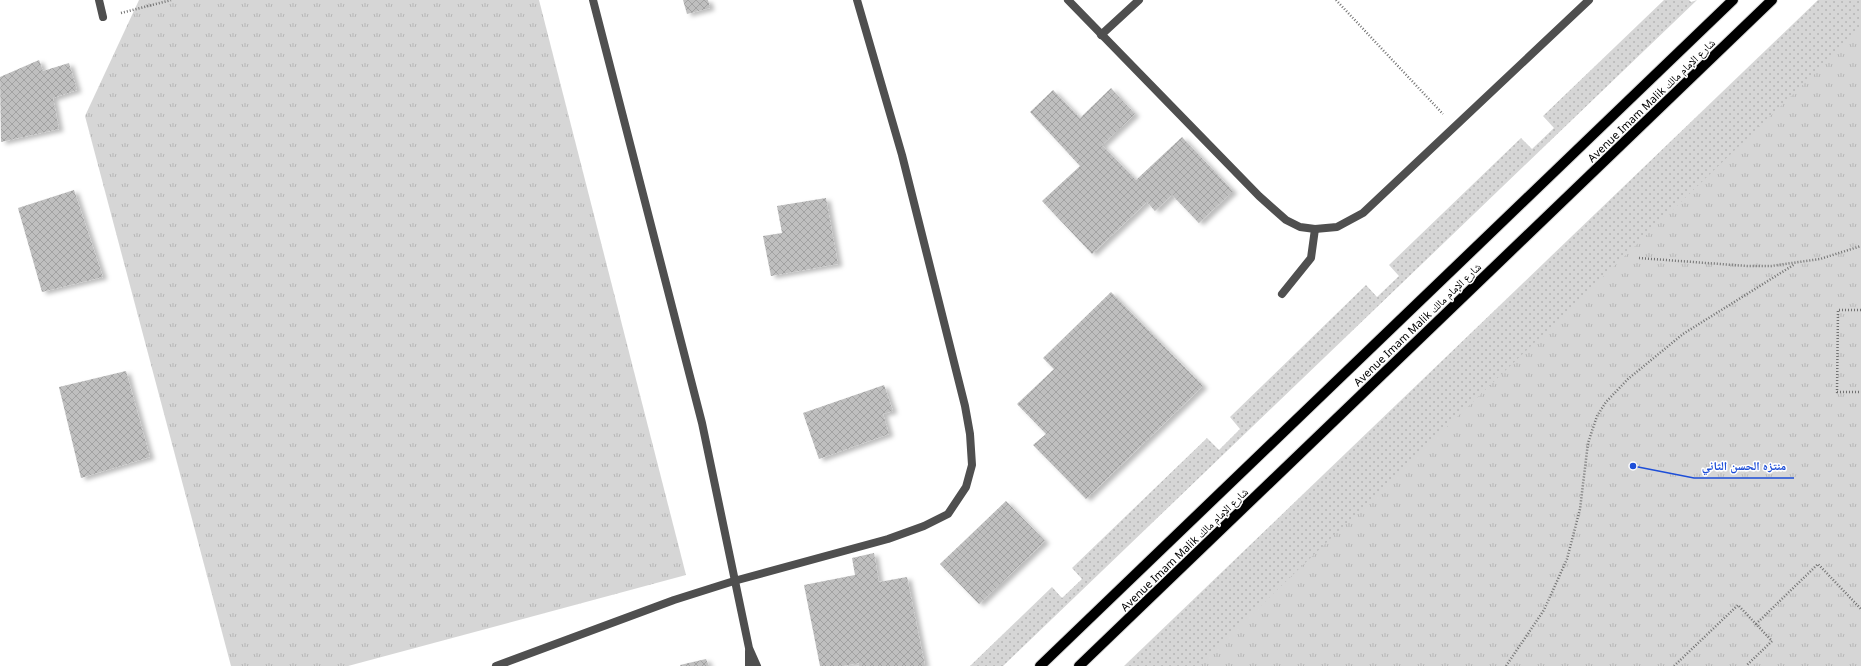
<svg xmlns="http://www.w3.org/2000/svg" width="1861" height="666" font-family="'Noto Sans','Noto Naskh Arabic',sans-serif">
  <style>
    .grass { fill: url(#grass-dots) }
    .park { fill: url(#park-tufts) }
    .building { fill: url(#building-cross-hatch); filter: url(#shadow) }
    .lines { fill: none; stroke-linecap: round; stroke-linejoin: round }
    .primary-casing { stroke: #dbdbdb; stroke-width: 12 }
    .path { stroke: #717171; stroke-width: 2.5; stroke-dasharray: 1 2; stroke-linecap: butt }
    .lane { stroke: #4f4f4f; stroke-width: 8 }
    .street { stroke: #4f4f4f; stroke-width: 8 }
    .primary { stroke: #000; stroke-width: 10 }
    .labels { text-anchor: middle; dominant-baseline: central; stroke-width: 3; stroke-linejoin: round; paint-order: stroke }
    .street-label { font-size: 11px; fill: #000; stroke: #fff }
    .leader { fill: none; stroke: #1d4ed8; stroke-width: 1.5 }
    .callout-dot { fill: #1d4ed8; stroke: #fff; stroke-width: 1.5 }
    .callout-label { font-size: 12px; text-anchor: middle; font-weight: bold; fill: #1d4ed8; stroke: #fff; stroke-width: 3; stroke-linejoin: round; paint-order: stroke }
  </style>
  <defs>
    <pattern id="grass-dots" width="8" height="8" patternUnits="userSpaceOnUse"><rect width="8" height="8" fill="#d6d6d6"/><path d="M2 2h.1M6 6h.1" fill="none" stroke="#b6b6b6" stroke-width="1.8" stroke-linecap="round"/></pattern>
    <pattern id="park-tufts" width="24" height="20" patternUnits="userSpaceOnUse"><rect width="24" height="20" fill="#d6d6d6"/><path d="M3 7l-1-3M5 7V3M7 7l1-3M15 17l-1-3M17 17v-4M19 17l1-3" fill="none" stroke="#b6b6b6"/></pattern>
    <pattern id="building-cross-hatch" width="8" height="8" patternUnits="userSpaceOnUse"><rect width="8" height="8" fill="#bfbfbf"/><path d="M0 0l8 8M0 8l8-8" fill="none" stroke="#a2a2a2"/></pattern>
    <filter id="shadow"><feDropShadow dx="4.5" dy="2.5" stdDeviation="2" flood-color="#0004"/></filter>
  </defs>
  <rect width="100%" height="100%" fill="#fff"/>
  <!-- grass -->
  <g class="grass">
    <path d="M 1664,0 L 1689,0 L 1691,2 L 1697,0 L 1003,666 L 970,666 L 1052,587 L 1062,598 L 1082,579 L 1072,568 L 1207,438 L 1219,450 L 1240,429 L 1230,417 L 1366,285 L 1377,297 L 1399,276 L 1389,265 L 1521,138 L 1532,149 L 1554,128 L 1543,116 Z"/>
    <path d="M 1818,0 L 1861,0 L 1861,237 L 1497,666 L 1124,666 Z"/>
  </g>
  <!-- park -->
  <g class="park">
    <path d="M 139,0 L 539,0 L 686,575 L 348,666 L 231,666 L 85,116 Z"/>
    <path d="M 1861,29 L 1861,666 L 1198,666 Z"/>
  </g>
  <!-- building -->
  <g class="building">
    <path d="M 683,0 L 708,0 L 710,8 L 687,14 Z"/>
    <path d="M 39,60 L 43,71 L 69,63 L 77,90 L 53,98 L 59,129 L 1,142 L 0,77 Z"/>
    <path d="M 1111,88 L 1135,114 L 1102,145 L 1136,180 L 1182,137 L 1233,191 L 1199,223 L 1172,195 L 1155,211 L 1147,202 L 1092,254 L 1042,201 L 1080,166 L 1030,112 L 1053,90 L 1080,118 Z"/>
    <path d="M 74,190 L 103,277 L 42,292 L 18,208 Z"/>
    <path d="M 826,198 L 838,264 L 771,276 L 763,236 L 782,233 L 777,206 Z"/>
    <path d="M 1111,292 L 1203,386 L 1086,499 L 1033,445 L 1046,434 L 1017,404 L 1054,369 L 1043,358 Z"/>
    <path d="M 126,371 L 150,457 L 81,478 L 59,387 Z"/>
    <path d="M 884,385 L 893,411 L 883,414 L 889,434 L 819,459 L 803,413 Z"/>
    <path d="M 1006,501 L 1045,541 L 979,604 L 940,564 Z"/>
    <path d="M 874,553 L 879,582 L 907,577 L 925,666 L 859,666 L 859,663 L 843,666 L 820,666 L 804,585 L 855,575 L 852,558 Z"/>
    <path d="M 706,659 L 709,666 L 680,666 L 680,665 Z"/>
  </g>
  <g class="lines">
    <!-- primary casing -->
    <g class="primary-casing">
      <g id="primary">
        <path d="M 1040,666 L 1733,0"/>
        <path d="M 1079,666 L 1772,0"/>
      </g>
    </g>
    <!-- path -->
    <g class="path">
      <path d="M 1336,0 L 1443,114"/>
      <path d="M 121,13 L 171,0"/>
      <path d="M 1639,258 L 1747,266 L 1771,266 L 1820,259 L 1861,246"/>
      <path d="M 1861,310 L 1838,310 L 1837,392 L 1861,392"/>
      <path d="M 1756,624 L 1818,564 L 1861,609"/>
      <path d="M 1506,666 L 1544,610 L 1567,559 L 1580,509 L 1588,443 L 1597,416 L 1606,402 L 1628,379 L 1683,334 L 1795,264"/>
      <path d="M 1674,666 L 1738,605 L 1772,641 L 1746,666"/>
    </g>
    <!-- lane -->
    <g class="lane">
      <path d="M 99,0 L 103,17"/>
      <path d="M 1282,294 L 1311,258 L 1315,229"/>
      <path d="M 496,666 L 674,600 L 734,581"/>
    </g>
    <!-- street -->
    <g class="street">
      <path d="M 593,0 L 702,423 L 749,648 L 757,666"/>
      <path d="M 1068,0 L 1259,196 L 1286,220 L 1300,227 L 1315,229 L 1337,227 L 1363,213 L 1589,0"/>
      <path d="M 1101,35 L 1139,0"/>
      <path d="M 734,581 L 888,539 L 924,526 L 948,514 L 966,487 L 972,465 L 970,434 L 965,406 L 902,155 L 857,0"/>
      <path d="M 749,666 L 749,651"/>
    </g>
    <!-- primary -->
    <use href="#primary" class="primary"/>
  </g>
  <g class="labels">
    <!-- street labels -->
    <g class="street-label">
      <text transform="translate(1651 100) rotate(-44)">Avenue Imam Malik شارع الإمام مالك</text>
      <text transform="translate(1417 324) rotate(-44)">Avenue Imam Malik شارع الإمام مالك</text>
      <text transform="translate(1184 549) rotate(-44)">Avenue Imam Malik شارع الإمام مالك</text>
    </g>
  </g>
  <!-- callouts -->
  <path class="leader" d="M1633 466L1694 478H1794"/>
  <circle class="callout-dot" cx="1633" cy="466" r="4"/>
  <g class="callout-label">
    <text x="1744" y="470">منتزه الحسن الثاني</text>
  </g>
</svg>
